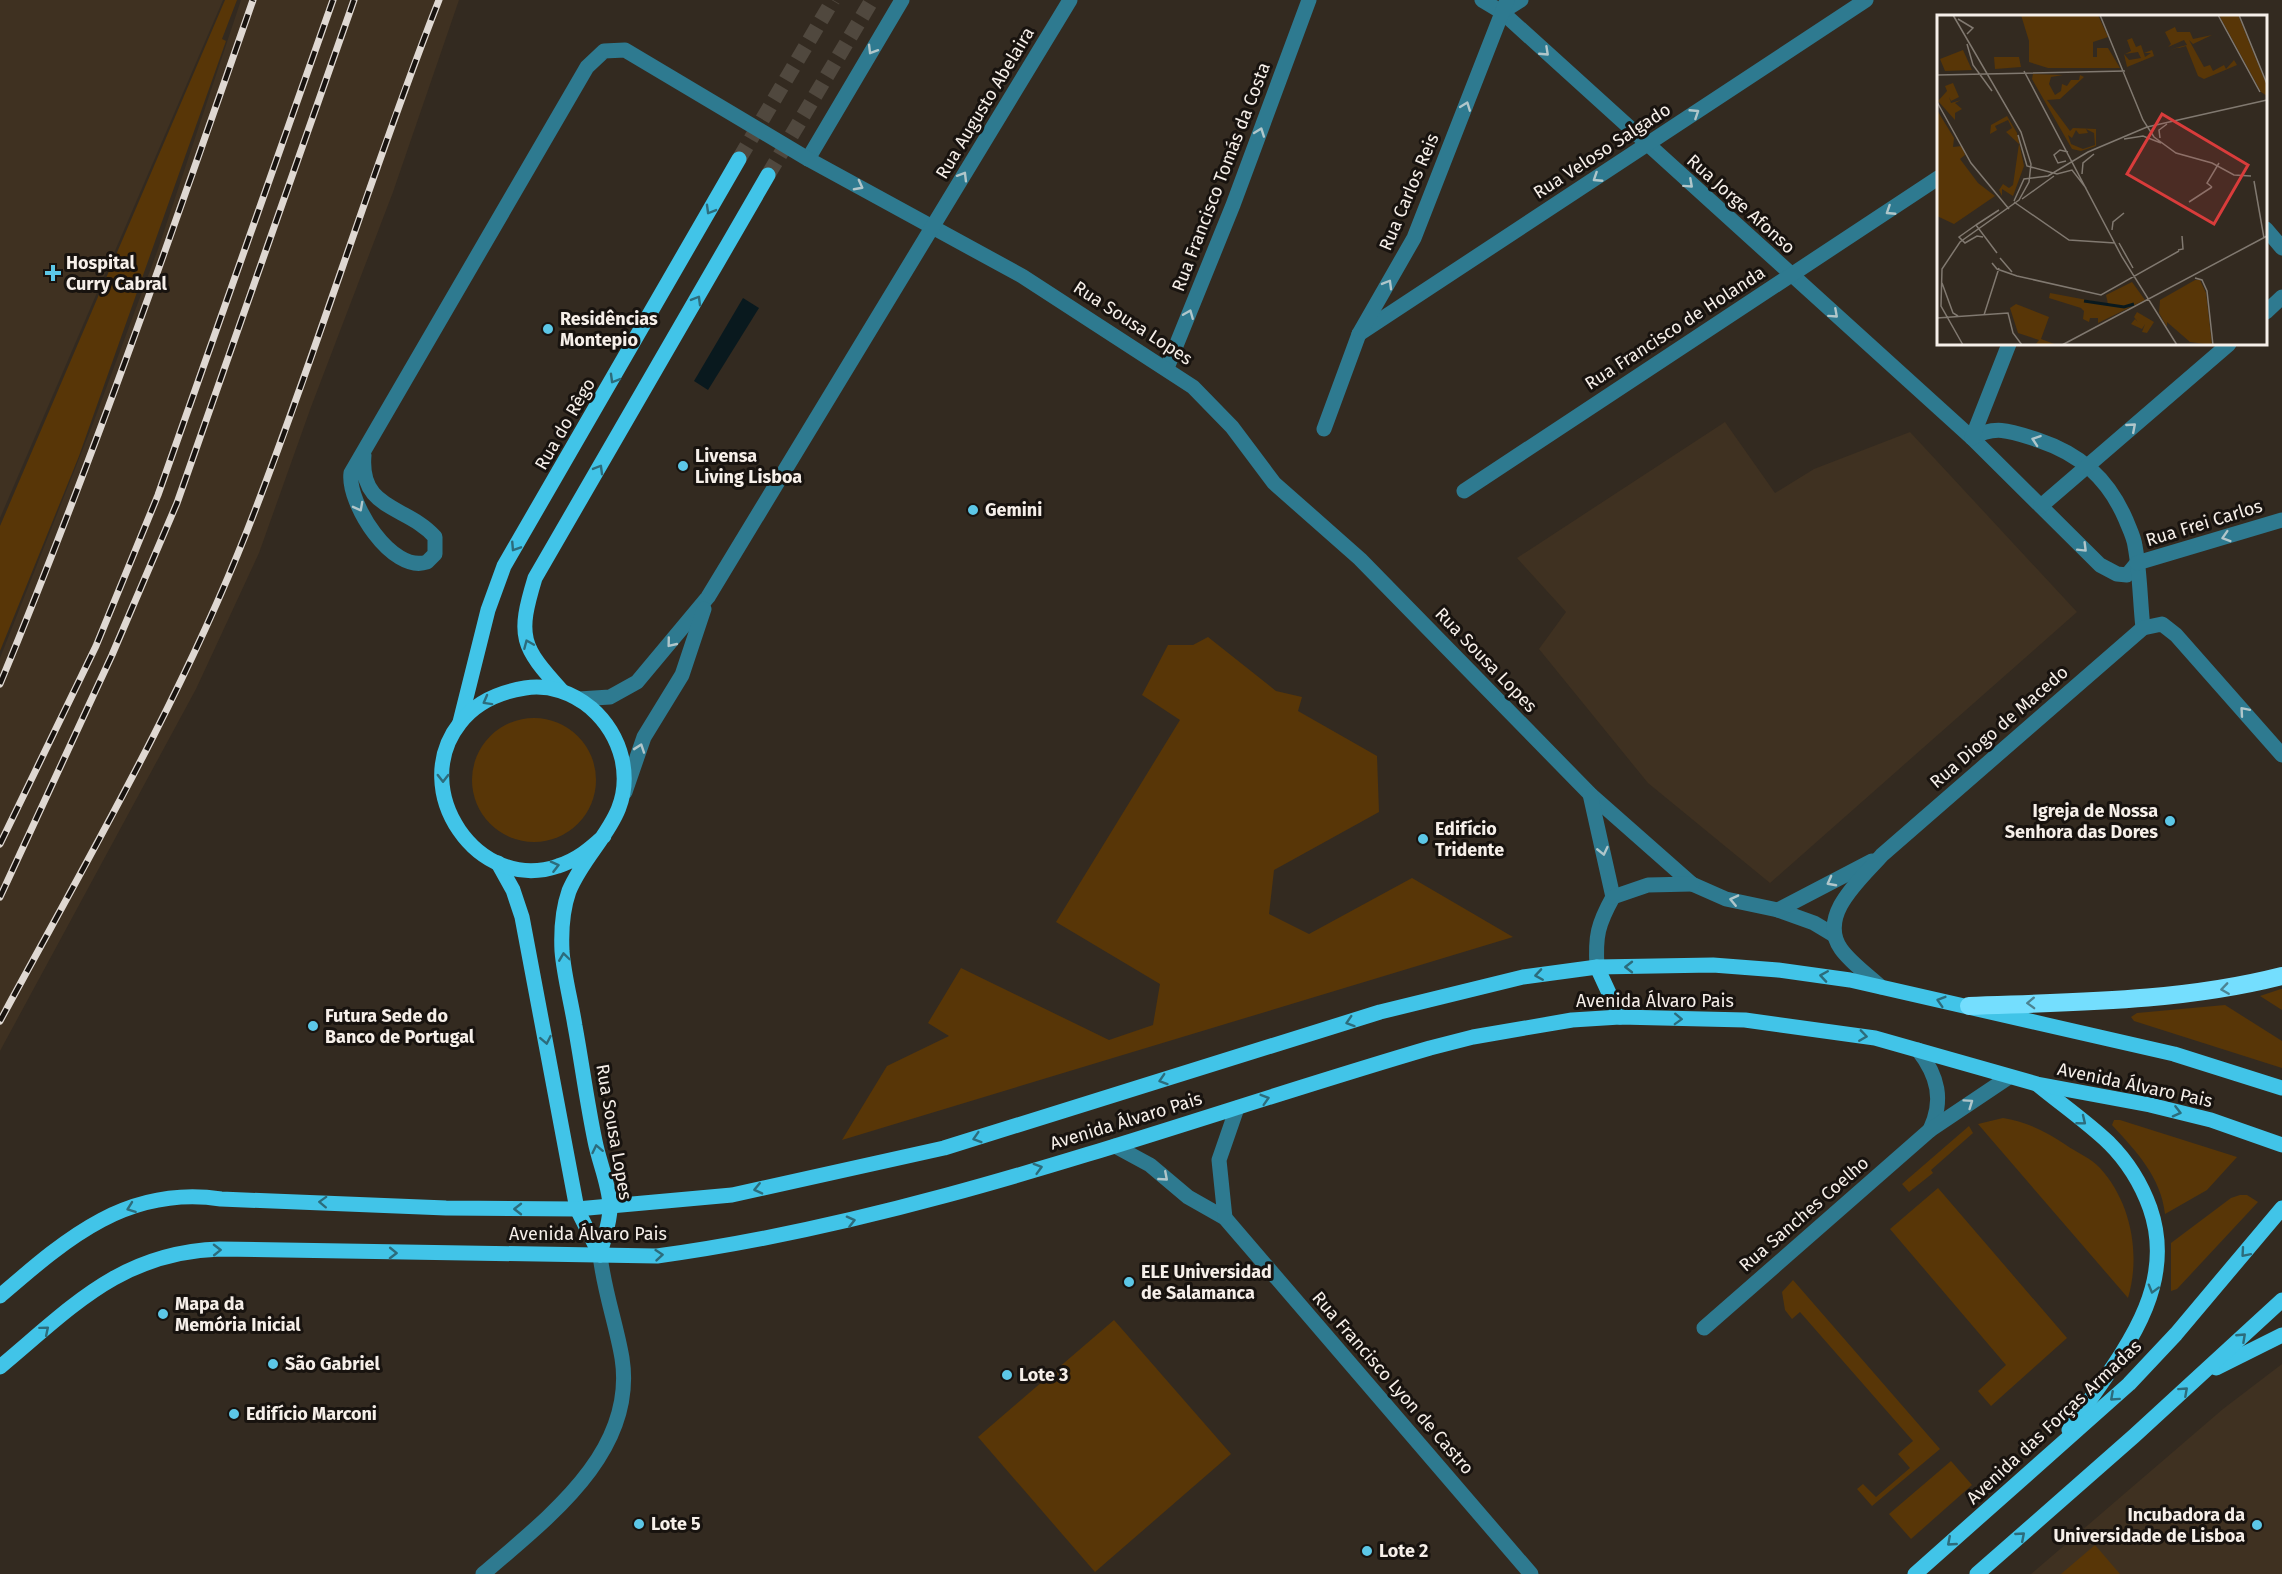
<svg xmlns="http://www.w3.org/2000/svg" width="2282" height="1574" font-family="'Fira Sans',sans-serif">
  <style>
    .built { fill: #3f3121 }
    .green { fill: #583607 }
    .water { fill: #09191e }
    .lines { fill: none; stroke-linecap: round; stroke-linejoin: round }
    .primary-tunnel { stroke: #50483e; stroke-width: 15; stroke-dasharray: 15 8; stroke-linecap: butt }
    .street { stroke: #2e7a90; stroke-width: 15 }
    .primary { stroke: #41c4e8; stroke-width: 15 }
    .highway { stroke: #74defe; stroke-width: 18 }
    .rail-casing { stroke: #dfd8d2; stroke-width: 7 }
    .rail { stroke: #18130f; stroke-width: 4.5; stroke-dasharray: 14; stroke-linecap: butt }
    .oneway { stroke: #b0c6ca }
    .oneway2 { stroke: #2c6c7c }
    .oneway3 { stroke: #4b8392 }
    .poi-dot { fill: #5cc7e7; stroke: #18130f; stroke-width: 2 }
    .labels { text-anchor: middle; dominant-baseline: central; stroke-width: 6; stroke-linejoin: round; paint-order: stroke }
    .street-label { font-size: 18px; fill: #f6efe9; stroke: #18130f }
    .poi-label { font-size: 18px; font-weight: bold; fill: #f6efe9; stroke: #18130f; text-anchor: start }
    .inset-river { fill: none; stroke: #09191e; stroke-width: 3 }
    .inset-road { fill: none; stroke: #817970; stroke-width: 1.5 }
    .view { fill: #d93c3b; fill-opacity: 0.15; stroke: #d93c3b; stroke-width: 3 }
    .inset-edge { fill: none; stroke: #f6efe9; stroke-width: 3 }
  </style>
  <rect width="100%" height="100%" fill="#332a20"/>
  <!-- built -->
  <g class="built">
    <path d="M 0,0 L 223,0 L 0,518 Z"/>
    <path d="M 241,0 L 459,0 L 393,192 L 311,407 L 259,553 L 196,689 L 0,1051 L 0,658 L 92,426 L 158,249 Z"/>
    <path d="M 1725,422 L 1775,493 L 1814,469 L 1910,432 L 2077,612 L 1770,883 L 1648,783 L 1539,649 L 1566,612 L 1517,558 Z"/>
    <path d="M 2282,1364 L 2282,1574 L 2031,1574 L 2223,1409 Z"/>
  </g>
  <!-- green -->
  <g class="green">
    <path d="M 225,0 L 237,0 L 222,39 L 226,41 L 79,456 L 0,651 L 0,526 Z"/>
    <path d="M 1208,637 L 1276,691 L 1302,697 L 1298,711 L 1377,756 L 1379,812 L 1274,870 L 1269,914 L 1309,934 L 1412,878 L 1513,937 L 842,1140 L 887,1066 L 949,1036 L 928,1023 L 961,968 L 1109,1040 L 1153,1025 L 1160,984 L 1056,922 L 1180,720 L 1142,695 L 1168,645 L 1193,645 Z"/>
    <circle cx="534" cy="780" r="62"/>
    <path d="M 2282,989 L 2282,1010 L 2260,996 L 2281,989 Z"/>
    <path d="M 2225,1005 L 2282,1041 L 2282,1068 L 2134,1021 L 2131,1017 L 2137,1013 Z"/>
    <path d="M 2003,1118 C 2025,1121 2047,1132 2066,1145 C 2076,1152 2092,1159 2100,1168 C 2131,1202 2141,1254 2128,1298 L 1978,1124 Z"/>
    <path d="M 2114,1120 L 2120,1120 L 2237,1157 L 2207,1190 L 2165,1214 C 2161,1177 2136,1151 2112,1125 Z"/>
    <path d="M 1969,1126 L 1973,1133 L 1931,1170 L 1933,1173 L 1909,1192 L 1902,1184 Z"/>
    <path d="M 1938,1188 L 2067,1338 L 1991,1406 L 1978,1391 L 2006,1365 L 1890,1229 Z"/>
    <path d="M 2240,1195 L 2247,1195 L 2258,1202 L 2177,1289 L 2171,1291 L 2171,1243 L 2231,1198 Z"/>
    <path d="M 1793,1280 L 1940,1449 L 1872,1506 L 1857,1489 L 1863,1484 L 1876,1497 L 1910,1468 L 1898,1454 L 1913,1441 L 1800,1312 L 1792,1319 L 1785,1310 L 1782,1292 Z"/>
    <path d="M 1114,1320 L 1231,1454 L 1095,1572 L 978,1437 Z"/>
    <path d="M 1951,1461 L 1972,1485 L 1911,1539 L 1889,1514 Z"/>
    <path d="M 2095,1545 L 2120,1574 L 2061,1574 Z"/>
  </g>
  <!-- water -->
  <path class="water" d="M 743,298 L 759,308 L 708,390 L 694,381 Z"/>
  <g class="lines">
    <!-- primary-tunnel -->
    <g class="primary-tunnel">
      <path d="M 739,159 L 833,0"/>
      <path d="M 768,175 L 872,0"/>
    </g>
    <!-- street -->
    <g class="street">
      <path d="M 1482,0 L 1502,12 L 1972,438 L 2100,565 L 2117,574 L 2127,575 L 2137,563"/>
      <path d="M 1502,12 L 1521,0"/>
      <path d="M 808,159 L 902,0"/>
      <path d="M 2266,229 L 2282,248"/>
      <path d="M 2266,312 L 2282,297"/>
      <path d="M 1359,334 L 1866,0"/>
      <path d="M 1167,368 L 1233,205 L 1309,0"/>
      <path d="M 1324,429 L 1359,334 L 1414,238 L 1507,0"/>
      <path d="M 1972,438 C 1996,424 2013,432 2038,440 C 2080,454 2108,478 2126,520 C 2129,528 2134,537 2135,546 C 2140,572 2140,601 2143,628"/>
      <path d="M 1972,438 L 2009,344"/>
      <path d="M 364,455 C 359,511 407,505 435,537 L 435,554 L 427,562 C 392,574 347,503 351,473 L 587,67 L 604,51 L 625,50 L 808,159 L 1022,276 L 1193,387 L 1232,427 L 1274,483 L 1360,559 L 1590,794 L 1692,884 L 1726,899 L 1778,910 L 1814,923 L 1834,935"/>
      <path d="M 1464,491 L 1938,178"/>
      <path d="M 2041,506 L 2229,344"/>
      <path d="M 2137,563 L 2282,520"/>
      <path d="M 579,699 L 610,697 L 637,682 L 708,597 L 1070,0"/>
      <path d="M 625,792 L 644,737 L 682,675 L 704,609"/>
      <path d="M 1590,794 L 1613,897 C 1598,924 1595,936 1597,967"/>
      <path d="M 1613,897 L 1648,885 L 1692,884"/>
      <path d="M 1778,910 L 1872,861"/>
      <path d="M 1881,987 C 1868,975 1851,963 1841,949 C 1817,915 1862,878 1882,855 L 2143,628 L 2162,624 L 2176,635 L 2282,755"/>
      <path d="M 1918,1050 C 1938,1076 1944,1100 1930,1130"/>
      <path d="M 1115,1146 L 1150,1165 L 1188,1197 L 1225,1218 L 1531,1574"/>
      <path d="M 1225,1218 L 1219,1160 L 1237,1108"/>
      <path d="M 1704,1328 L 1930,1130 L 2009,1077"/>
      <path d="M 483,1574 C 546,1519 637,1453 622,1358 C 616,1323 604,1291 600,1255"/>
    </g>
    <!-- primary -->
    <g class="primary">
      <path d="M 562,691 C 521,646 517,637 535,578 L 768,175"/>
      <path d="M 460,722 L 488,610 L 504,566 L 739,159"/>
      <path d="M 498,863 L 513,890 L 522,917 L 577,1209 L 600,1255"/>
      <path d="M 1597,967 L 1620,1017"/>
      <path d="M 2038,1085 C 2061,1104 2087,1122 2109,1143 C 2128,1162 2141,1183 2150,1208 C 2180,1294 2113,1363 2069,1430"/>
      <path d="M 600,1255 C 603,1240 611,1221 610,1205 C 609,1184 599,1162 595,1141 C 587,1103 582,1064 575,1026 C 571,1001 564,976 562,951 C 561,930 562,911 569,891 C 589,843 635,818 622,759 C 617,738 607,722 591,708 C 573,693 549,684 525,688 C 500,692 476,702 460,723 C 407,790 478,894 558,866 C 577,860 590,849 604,836"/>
      <path d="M 0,1296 C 66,1239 127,1185 221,1199 L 446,1208 L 577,1209 L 732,1195 L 944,1148 L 1380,1012 L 1523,977 L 1597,967 L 1713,965 L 1778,970 L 1850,980 L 2174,1054 L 2282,1088"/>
      <path d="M 0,1367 C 72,1307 121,1252 220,1249 L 657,1256 C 922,1220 1174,1123 1430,1048 L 1473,1037 L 1572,1020 L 1620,1017 L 1745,1020 L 1875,1038 L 2037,1084 L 2150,1105 L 2211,1120 L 2282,1145"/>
      <path d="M 2216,1368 L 2282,1335"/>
      <path d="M 1915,1574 L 2129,1384 L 2176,1334 L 2282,1208"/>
      <path d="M 1977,1574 L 2134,1436 L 2282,1300"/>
    </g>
    <!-- highway -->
    <path class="highway" d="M 1969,1006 C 2074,1002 2180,1002 2282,976"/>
    <!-- rail casing -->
    <g class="rail-casing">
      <g id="rail">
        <path d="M 0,684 C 93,460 173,230 253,0"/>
        <path d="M 0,844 L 96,646 L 158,495 L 333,0"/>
        <path d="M 0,897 L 112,655 L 177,503 L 354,0"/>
        <path d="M 0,1021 C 87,860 180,701 247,531 C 316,356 370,175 439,0"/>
      </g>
    </g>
    <!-- rail -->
    <use href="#rail" class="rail"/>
  </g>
  <!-- one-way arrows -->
  <defs><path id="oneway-chevron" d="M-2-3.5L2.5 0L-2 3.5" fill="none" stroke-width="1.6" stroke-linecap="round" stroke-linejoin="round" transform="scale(1.5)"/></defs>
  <g class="oneway">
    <use href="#oneway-chevron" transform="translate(872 50) rotate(121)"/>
    <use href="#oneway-chevron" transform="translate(1545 52) rotate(43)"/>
    <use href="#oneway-chevron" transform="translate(1466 106) rotate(-69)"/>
    <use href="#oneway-chevron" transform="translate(1695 113) rotate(-33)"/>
    <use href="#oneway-chevron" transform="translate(1260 132) rotate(-70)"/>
    <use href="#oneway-chevron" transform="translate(963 176) rotate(-59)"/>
    <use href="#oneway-chevron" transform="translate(1597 178) rotate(147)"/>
    <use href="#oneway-chevron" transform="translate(1689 184) rotate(42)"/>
    <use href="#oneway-chevron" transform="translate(859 186) rotate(28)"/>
    <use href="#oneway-chevron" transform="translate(1890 211) rotate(147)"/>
    <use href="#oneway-chevron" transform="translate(1388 284) rotate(-60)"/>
    <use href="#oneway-chevron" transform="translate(1189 314) rotate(-68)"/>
    <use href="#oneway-chevron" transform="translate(1834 314) rotate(42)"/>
    <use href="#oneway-chevron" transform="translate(2132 427) rotate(-41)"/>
    <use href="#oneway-chevron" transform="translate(2036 440) rotate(-161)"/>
    <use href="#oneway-chevron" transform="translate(359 507) rotate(62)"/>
    <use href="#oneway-chevron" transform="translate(2226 537) rotate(163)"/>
    <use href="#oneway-chevron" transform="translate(2083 548) rotate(45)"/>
    <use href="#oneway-chevron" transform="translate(671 643) rotate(129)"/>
    <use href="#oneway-chevron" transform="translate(2244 711) rotate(-131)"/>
    <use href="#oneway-chevron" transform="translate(640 748) rotate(-71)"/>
    <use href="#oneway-chevron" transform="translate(1603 851) rotate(77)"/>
    <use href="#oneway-chevron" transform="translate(1831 882) rotate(152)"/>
    <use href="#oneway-chevron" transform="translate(1734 900) rotate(-167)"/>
    <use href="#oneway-chevron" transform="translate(1969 1103) rotate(-35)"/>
    <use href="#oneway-chevron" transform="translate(1164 1177) rotate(41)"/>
  </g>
  <g class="oneway2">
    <use href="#oneway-chevron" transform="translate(710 210) rotate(120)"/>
    <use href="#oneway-chevron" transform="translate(697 300) rotate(-60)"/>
    <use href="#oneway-chevron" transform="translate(614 379) rotate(120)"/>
    <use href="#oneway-chevron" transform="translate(599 469) rotate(-60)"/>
    <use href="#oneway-chevron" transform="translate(515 547) rotate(123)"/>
    <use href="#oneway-chevron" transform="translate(528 644) rotate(-113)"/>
    <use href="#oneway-chevron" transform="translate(487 701) rotate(151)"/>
    <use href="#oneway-chevron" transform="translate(443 778) rotate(90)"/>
    <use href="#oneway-chevron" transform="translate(555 866) rotate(-14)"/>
    <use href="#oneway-chevron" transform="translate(564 957) rotate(-98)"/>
    <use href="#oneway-chevron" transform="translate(1629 967) rotate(-180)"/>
    <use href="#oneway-chevron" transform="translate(1539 975) rotate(171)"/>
    <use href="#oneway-chevron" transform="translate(1824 976) rotate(-171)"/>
    <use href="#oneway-chevron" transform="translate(1941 1001) rotate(-163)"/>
    <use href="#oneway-chevron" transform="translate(1678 1019) rotate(2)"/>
    <use href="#oneway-chevron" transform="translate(1350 1022) rotate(162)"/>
    <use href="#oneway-chevron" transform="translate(1863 1036) rotate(8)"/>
    <use href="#oneway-chevron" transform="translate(546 1040) rotate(79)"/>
    <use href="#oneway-chevron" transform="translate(1163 1080) rotate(162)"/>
    <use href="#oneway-chevron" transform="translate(1265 1099) rotate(-17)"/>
    <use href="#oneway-chevron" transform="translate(2177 1112) rotate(14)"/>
    <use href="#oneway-chevron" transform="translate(2082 1121) rotate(39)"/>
    <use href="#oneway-chevron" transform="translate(977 1138) rotate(163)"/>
    <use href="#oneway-chevron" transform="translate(597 1149) rotate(-102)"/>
    <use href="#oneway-chevron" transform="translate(1038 1168) rotate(-16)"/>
    <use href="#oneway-chevron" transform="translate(758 1189) rotate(167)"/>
    <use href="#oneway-chevron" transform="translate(323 1202) rotate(-178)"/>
    <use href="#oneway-chevron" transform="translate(131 1208) rotate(160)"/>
    <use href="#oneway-chevron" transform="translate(518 1209) rotate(-180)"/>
    <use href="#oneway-chevron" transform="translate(851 1221) rotate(-14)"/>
    <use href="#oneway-chevron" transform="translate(217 1250) rotate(-1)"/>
    <use href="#oneway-chevron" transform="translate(393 1253) rotate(1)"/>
    <use href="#oneway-chevron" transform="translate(2245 1253) rotate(131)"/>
    <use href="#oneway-chevron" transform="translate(659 1255) rotate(-5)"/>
    <use href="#oneway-chevron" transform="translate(2153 1289) rotate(106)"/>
    <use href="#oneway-chevron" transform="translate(45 1330) rotate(-40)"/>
    <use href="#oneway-chevron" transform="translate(2242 1337) rotate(-43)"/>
    <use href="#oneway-chevron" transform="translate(2184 1391) rotate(-42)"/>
    <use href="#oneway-chevron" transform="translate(2114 1397) rotate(138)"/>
    <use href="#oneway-chevron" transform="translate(2021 1536) rotate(-41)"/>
    <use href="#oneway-chevron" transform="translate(1951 1542) rotate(139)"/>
  </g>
  <g class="oneway3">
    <use href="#oneway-chevron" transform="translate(2225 989) rotate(172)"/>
    <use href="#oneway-chevron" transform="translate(2031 1003) rotate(178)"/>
  </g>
  <!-- markers -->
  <g class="poi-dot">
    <path d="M50 264h6v6h6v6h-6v6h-6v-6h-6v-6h6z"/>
    <circle cx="548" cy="329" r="6"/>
    <circle cx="683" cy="466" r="6"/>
    <circle cx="973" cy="510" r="6"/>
    <circle cx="2170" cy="821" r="6"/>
    <circle cx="1423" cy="839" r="6"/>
    <circle cx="313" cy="1026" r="6"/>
    <circle cx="1129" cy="1282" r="6"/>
    <circle cx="163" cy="1314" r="6"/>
    <circle cx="273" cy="1364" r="6"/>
    <circle cx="1007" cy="1375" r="6"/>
    <circle cx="234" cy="1414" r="6"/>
    <circle cx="639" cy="1524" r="6"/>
    <circle cx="2257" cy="1525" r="6"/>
    <circle cx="1367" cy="1551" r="6"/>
  </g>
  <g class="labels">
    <!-- street labels -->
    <g class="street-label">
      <text transform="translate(985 103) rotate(-59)">Rua Augusto Abelaira</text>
      <text transform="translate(1602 151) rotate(-33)">Rua Veloso Salgado</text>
      <text transform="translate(1221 177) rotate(-69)">Rua Francisco Tomás da Costa</text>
      <text transform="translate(1409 192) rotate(-67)">Rua Carlos Reis</text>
      <text transform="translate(1741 204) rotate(42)">Rua Jorge Afonso</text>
      <text transform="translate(1133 323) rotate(33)">Rua Sousa Lopes</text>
      <text transform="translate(1675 328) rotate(-33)">Rua Francisco de Holanda</text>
      <text transform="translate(565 424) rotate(-60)">Rua do Rêgo</text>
      <text transform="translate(2204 523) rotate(-17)">Rua Frei Carlos</text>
      <text transform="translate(1486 660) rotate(46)">Rua Sousa Lopes</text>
      <text transform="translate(1999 727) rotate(-41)">Rua Diogo de Macedo</text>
      <text x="1655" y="1001">Avenida Álvaro Pais</text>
      <text transform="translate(2135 1085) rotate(12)">Avenida Álvaro Pais</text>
      <text transform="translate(1126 1121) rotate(-17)">Avenida Álvaro Pais</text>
      <text transform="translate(614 1132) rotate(80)">Rua Sousa Lopes</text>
      <text transform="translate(1804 1214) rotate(-41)">Rua Sanches Coelho</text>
      <text x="588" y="1234">Avenida Álvaro Pais</text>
      <text transform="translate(1393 1383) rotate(49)">Rua Francisco Lyon de Castro</text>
      <text transform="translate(2054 1422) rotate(-43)">Avenida das Forças Armadas</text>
    </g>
    <!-- poi labels -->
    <g class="poi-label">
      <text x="66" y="263">Hospital<tspan x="66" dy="21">Curry Cabral</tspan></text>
      <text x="560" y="319">Residências<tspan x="560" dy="21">Montepio</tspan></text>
      <text x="695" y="456">Livensa<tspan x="695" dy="21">Living Lisboa</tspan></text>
      <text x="985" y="510">Gemini</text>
      <text x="2158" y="811" text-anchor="end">Igreja de Nossa<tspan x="2158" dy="21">Senhora das Dores</tspan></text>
      <text x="1435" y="829">Edifício<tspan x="1435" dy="21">Tridente</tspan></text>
      <text x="325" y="1016">Futura Sede do<tspan x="325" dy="21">Banco de Portugal</tspan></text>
      <text x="1141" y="1272">ELE Universidad<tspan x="1141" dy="21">de Salamanca</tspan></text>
      <text x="175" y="1304">Mapa da<tspan x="175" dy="21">Memória Inicial</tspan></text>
      <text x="285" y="1364">São Gabriel</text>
      <text x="1019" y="1375">Lote 3</text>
      <text x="246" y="1414">Edifício Marconi</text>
      <text x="2245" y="1515" text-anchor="end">Incubadora da<tspan x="2245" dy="21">Universidade de Lisboa</tspan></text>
      <text x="651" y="1524">Lote 5</text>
      <text x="1379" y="1551">Lote 2</text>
    </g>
  </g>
  <!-- overview -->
  <g transform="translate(1937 15)">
    <rect width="330" height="330" fill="#332a20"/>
    <path d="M 84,0 L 161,0 L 171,22 L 156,27 L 156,42 L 160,42 L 160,33 L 171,33 L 183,53 L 111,53 L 92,47 L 92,26 ZM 282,0 L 301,0 L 330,71 L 330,81 L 324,77 ZM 238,12 L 240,17 L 253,17 L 256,24 L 275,20 L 256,29 L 252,25 L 267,52 L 273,50 L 276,56 L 287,50 L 289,54 L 297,45 L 300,50 L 267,64 L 261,61 L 249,31 L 242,33 L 241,32 L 231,36 L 242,32 L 250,30 L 247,25 L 231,32 L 234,29 L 228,17 ZM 195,23 L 199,32 L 204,30 L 208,42 L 214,38 L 207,38 L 215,35 L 217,41 L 190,52 L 187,39 L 192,45 L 204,43 L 201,37 L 188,39 L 194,36 L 190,25 ZM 26,35 L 35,55 L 8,56 L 3,44 ZM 57,42 L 82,42 L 84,52 L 58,54 ZM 96,59 L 126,60 L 114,62 L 112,69 L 118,80 L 124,76 L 125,69 L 130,71 L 134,65 L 142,65 L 143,60 L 147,62 L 123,84 L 110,85 L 133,116 L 136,113 L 159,114 L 159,131 L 144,136 L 135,134 L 95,64 ZM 149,114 L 157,118 L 158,130 L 146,134 L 134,129 L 131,120 L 135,123 L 139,115 L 142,119 L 151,118 ZM 16,68 L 22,82 L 14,86 L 12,82 L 14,88 L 24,85 L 18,88 L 25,94 L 18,98 L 18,105 L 1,86 L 10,76 L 8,71 ZM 0,95 L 17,123 L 16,132 L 25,131 L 28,140 L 23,144 L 41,168 L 58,181 L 17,209 L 0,201 ZM 70,101 L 80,118 L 87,151 L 76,181 L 65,174 L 65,181 L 62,175 L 66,169 L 72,173 L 76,170 L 82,129 L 69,117 L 75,113 L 71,105 L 58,111 L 60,115 L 53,119 L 54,110 ZM 258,265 L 263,265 L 269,278 L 275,330 L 253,327 L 230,307 L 230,312 L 222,298 L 223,285 ZM 195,267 L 208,285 L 161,308 L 161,303 L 153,303 L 152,307 L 146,304 L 147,296 L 144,293 L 112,283 L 113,278 L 171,289 L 169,280 ZM 79,289 L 112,302 L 104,324 L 120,330 L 98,330 L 102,325 L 81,318 L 73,293 ZM 200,297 L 217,307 L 210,318 L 205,317 L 208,309 L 205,314 L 194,309 L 198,304 L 201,307 L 197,302 Z" fill="#583607" fill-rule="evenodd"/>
    <path class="inset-river" d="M 147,286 L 187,292 L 197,289"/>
    <path class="inset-road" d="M 16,0 L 84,117 L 94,149 L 92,167 L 82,185 L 23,227 L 5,254 L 4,291 L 26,330M 163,0 L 206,105 L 217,122 L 239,138 L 275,148 L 297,160 L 314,161M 281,0 L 323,77M 302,0 L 330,69M 21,4 L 36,13 L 30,19M 30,29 L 36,50 L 55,76M 87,56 L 185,242 L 240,330M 0,60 L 188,56M 0,87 L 34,148 L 72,194M 210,112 L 330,85M 81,120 L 90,151 L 120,159 L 135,155 L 149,173M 223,123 L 222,115 L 230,109M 187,124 L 206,121 L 224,128M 129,146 L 121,148 L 117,140 L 123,135 L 131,137M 145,159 L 146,148 L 157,139M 317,166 L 327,223M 275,172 L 270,168 L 282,148M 85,184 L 117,161M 77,186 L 87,164 L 111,161 L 151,137 L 210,112M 77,187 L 132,225 L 178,228M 252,187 L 275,172M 39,210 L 62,195M 175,215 L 176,207 L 187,198M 46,222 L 40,221 L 28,228 L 22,222 L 39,210 L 60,238M 182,228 L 196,253M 241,235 L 246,234 L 245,221M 63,243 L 75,257M 55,248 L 60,254 L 80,261 L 164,280 L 242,236M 258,263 L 265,265 L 270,276 L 276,330M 5,268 L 16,298 L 21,301M 47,300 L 62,253M 0,303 L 71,298 L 76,318 L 85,330M 125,330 L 330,221"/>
    <path class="view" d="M 225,99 L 311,150 L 277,209 L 190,159 Z"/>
    <rect width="330" height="330" class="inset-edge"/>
  </g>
</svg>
